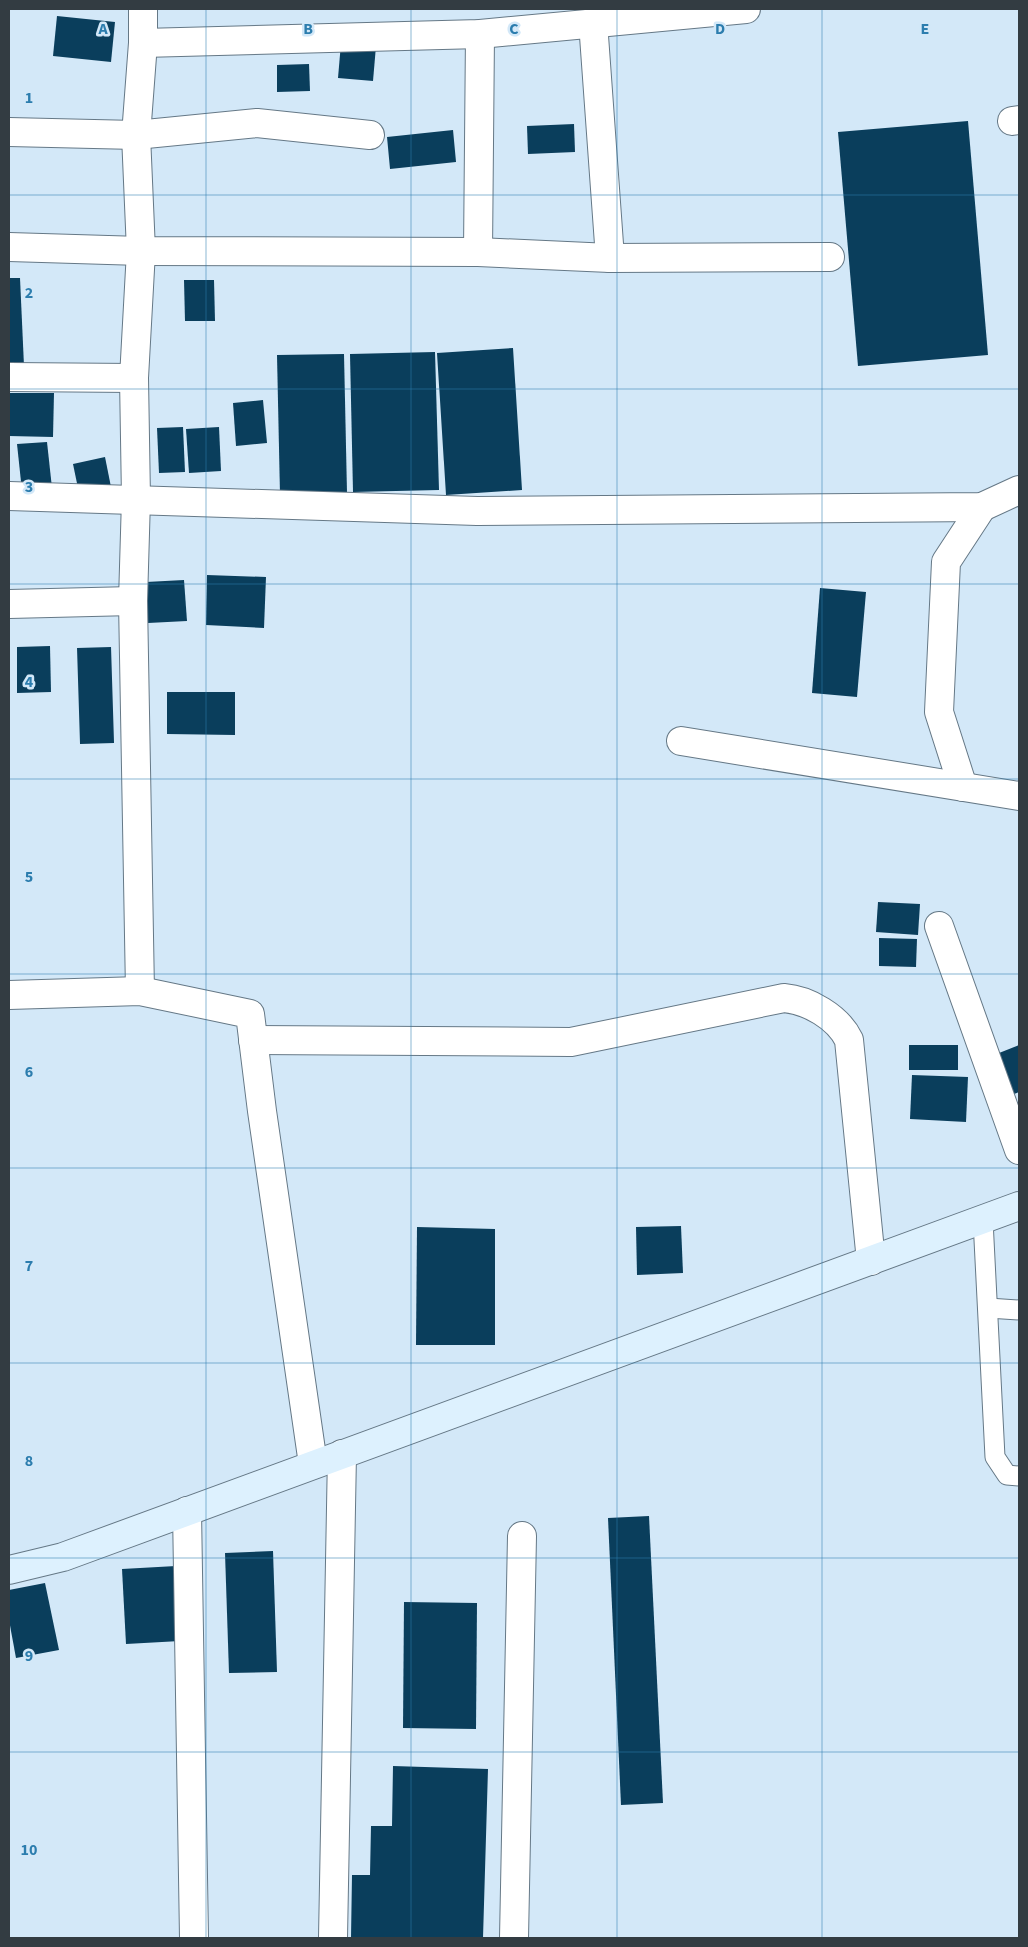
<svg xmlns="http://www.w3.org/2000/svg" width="1028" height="1947" font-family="'Source Sans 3',sans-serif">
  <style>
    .building { fill: #0a3e5c }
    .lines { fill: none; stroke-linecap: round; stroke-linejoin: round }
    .lane-casing { stroke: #657886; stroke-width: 21 }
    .street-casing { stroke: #657886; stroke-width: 30 }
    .secondary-casing { stroke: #657886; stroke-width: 30 }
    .lane { stroke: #fff; stroke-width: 19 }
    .street { stroke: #fff; stroke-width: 28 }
    .secondary { stroke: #ddf1fe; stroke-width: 28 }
    .grid { fill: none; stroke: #2c7dae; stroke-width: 1; stroke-opacity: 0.55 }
    .grid-label { font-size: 16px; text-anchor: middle; font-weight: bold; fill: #2c7dae; stroke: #d3e8f8; stroke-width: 5; stroke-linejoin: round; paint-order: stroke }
  </style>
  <rect width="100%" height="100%" fill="#d3e8f8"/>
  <!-- building -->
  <g class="building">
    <path d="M 57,16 L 115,22 L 111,62 L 53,56 Z"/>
    <path d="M 341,43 L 376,46 L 373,81 L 338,78 Z"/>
    <path d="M 309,64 L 310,91 L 277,92 L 277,65 Z"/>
    <path d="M 968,121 L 988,355 L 858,366 L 838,132 Z"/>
    <path d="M 574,124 L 575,152 L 528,154 L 527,126 Z"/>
    <path d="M 453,130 L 456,162 L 390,169 L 387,137 Z"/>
    <path d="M 9,278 L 20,278 L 24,366 L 9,366 Z"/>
    <path d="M 184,280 L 214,280 L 215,321 L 185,321 Z"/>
    <path d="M 513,348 L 522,490 L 446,495 L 437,353 Z"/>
    <path d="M 435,352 L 439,490 L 353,492 L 350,354 Z"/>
    <path d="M 344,354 L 347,493 L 280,495 L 277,355 Z"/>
    <path d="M 9,393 L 54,393 L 53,437 L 9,436 Z"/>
    <path d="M 263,400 L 267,443 L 236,446 L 233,403 Z"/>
    <path d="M 183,427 L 185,472 L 159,473 L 157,428 Z"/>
    <path d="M 219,427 L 221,471 L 189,473 L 186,429 Z"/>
    <path d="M 47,442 L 52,488 L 22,491 L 17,444 Z"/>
    <path d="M 105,457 L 111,487 L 79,493 L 73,464 Z"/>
    <path d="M 207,575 L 266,577 L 264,628 L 206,625 Z"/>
    <path d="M 184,580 L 187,621 L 148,623 L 146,582 Z"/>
    <path d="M 820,588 L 866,592 L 857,697 L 812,693 Z"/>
    <path d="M 50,646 L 51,692 L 17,693 L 17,647 Z"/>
    <path d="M 111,647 L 114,743 L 80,744 L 77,648 Z"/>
    <path d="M 167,692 L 235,692 L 235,735 L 167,734 Z"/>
    <path d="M 878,902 L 920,904 L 918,935 L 876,932 Z"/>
    <path d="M 879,938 L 917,939 L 916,967 L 879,966 Z"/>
    <rect x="909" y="1045" width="49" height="25"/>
    <path d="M 1019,1045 L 1019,1092 L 1009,1096 L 994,1055 Z"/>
    <path d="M 912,1075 L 968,1077 L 966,1122 L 910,1119 Z"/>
    <path d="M 681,1226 L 683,1273 L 637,1275 L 636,1227 Z"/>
    <path d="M 417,1227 L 495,1229 L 495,1345 L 416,1345 Z"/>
    <path d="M 649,1516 L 663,1803 L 621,1805 L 608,1518 Z"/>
    <path d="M 273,1551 L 277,1672 L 229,1673 L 225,1553 Z"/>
    <path d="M 176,1566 L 180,1641 L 126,1644 L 122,1569 Z"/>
    <path d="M 45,1583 L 59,1650 L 16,1658 L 9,1620 L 9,1590 Z"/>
    <path d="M 404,1602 L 477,1603 L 476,1729 L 403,1728 Z"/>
    <path d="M 393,1766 L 488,1769 L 483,1938 L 351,1938 L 352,1875 L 370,1875 L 371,1826 L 392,1826 Z"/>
  </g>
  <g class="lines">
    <!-- lane casing -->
    <g class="lane-casing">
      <g id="lane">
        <path d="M 983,1220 L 995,1457 L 1007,1475 L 1019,1476"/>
        <path d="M 988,1308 L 1019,1310"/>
      </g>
    </g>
    <!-- street casing -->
    <g class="street-casing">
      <g id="street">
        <path d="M 593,22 L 610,258"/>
        <path d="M 143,43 L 480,34 L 746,9"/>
        <path d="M 1012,121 L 1019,120"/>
        <path d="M 9,132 L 136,135 L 257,123 L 370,135"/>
        <path d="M 9,247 L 141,251 L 478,252 L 610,258 L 830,257"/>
        <path d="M 478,252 L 480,34"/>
        <path d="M 9,377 L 134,378"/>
        <path d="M 9,496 L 477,511 L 982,507 L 1019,490"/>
        <path d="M 9,604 L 133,601"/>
        <path d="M 681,741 L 1019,796"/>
        <path d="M 963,787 L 939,712 L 946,562 L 982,507"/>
        <path d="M 939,926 L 1019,1150"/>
        <path d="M 140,991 L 133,601 L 136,499 L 134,378 L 141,251 L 136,135 L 143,43 L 143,9"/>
        <path d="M 9,995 L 140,991 L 250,1014 L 262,1111 L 313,1464"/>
        <path d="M 253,1040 L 571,1042 L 784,998 C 808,1000 838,1017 849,1040 L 871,1261"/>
        <path d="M 187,1511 L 194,1938"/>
        <path d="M 333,1938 L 342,1454"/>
        <path d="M 514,1938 L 522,1536"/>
      </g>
    </g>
    <!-- secondary casing -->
    <g class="secondary-casing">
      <path id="secondary" d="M 9,1570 L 63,1557 L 1019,1206"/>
    </g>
    <!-- lane -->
    <use href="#lane" class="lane"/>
    <!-- street -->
    <use href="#street" class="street"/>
    <!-- secondary -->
    <use href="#secondary" class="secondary"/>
  </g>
  <!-- grid -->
  <path class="grid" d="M 206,9 L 206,1938M 411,9 L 411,1938M 617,9 L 617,1938M 822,9 L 822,1938M 9,195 L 1019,195M 9,389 L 1019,389M 9,584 L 1019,584M 9,779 L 1019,779M 9,974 L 1019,974M 9,1168 L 1019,1168M 9,1363 L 1019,1363M 9,1558 L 1019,1558M 9,1752 L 1019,1752"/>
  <g class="grid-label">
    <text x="103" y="34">A</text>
    <text x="308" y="34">B</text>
    <text x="514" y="34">C</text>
    <text x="720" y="34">D</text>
    <text x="925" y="34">E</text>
    <text x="29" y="103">1</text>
    <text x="29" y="298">2</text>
    <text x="29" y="492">3</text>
    <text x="29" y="687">4</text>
    <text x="29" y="882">5</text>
    <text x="29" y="1077">6</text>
    <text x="29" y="1271">7</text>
    <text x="29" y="1466">8</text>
    <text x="29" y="1661">9</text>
    <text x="29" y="1855">10</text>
  </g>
  <!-- border -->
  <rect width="1028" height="1947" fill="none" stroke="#333c42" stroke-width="20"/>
</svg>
